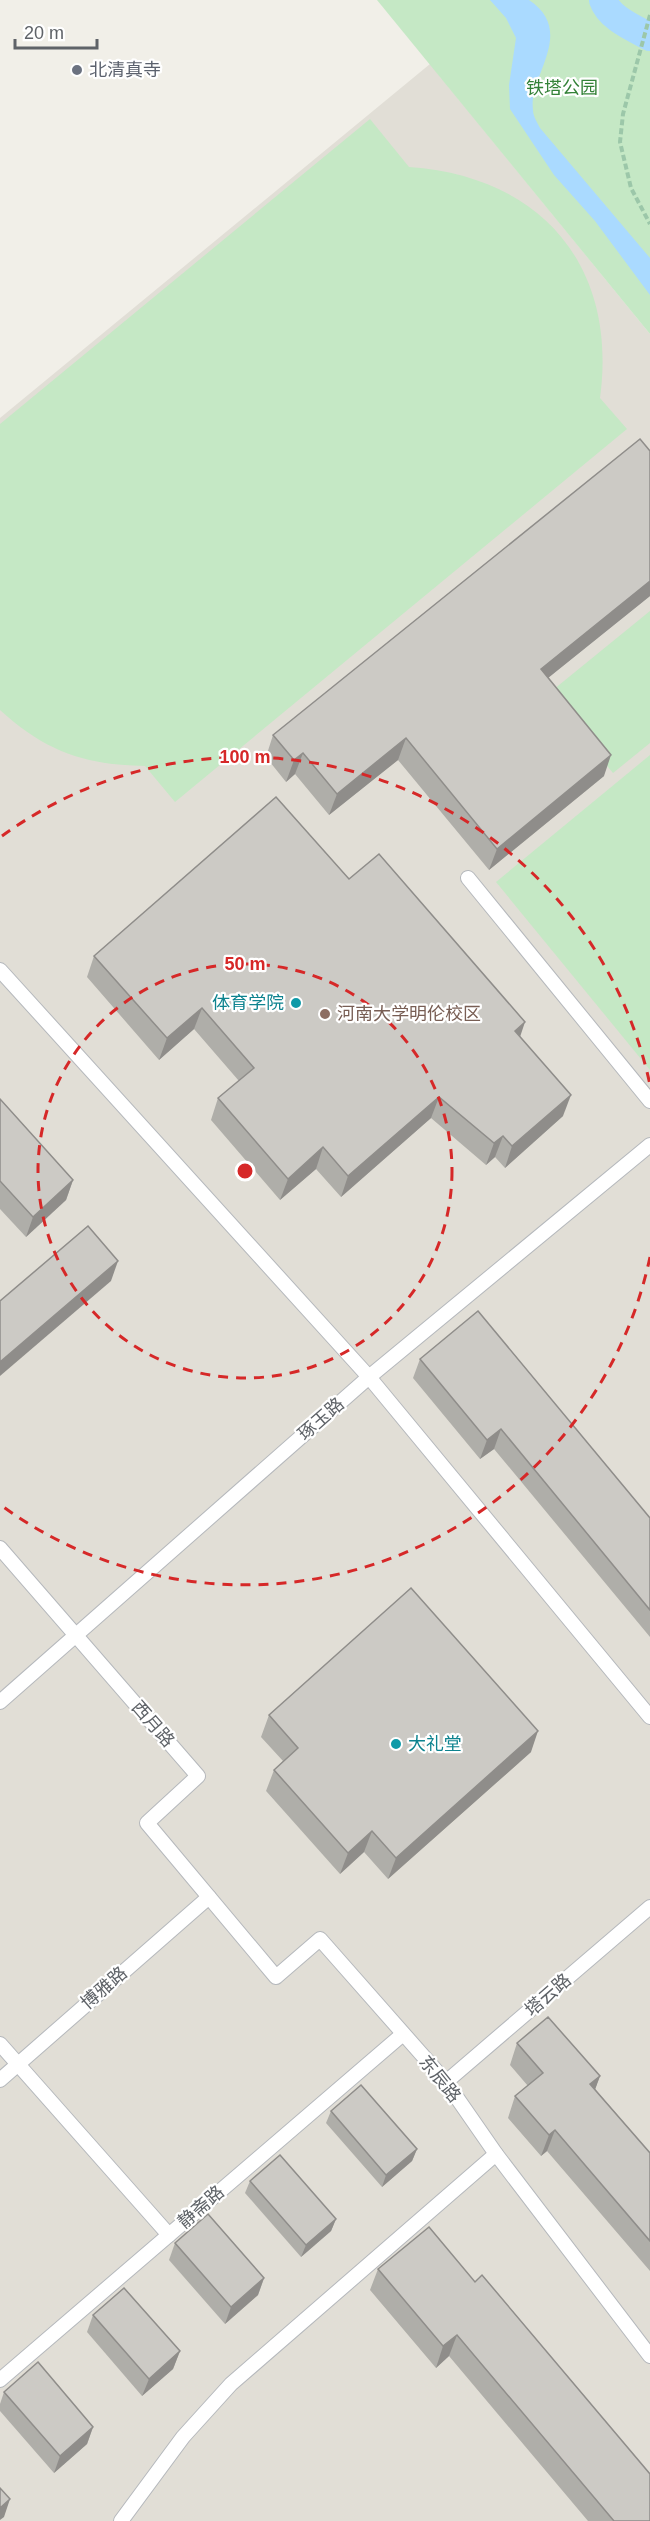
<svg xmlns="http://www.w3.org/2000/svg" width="650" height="2521" font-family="Arial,'Noto Sans SC',sans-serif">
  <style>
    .education { fill: #e1ded6; fill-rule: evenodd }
    .park { fill: #c5e8c5 }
    .water { fill: #aadaff }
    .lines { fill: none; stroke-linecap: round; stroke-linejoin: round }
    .canal { stroke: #aadaff; stroke-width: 28 }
    .service-casing { stroke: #b5b8bc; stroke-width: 16 }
    .path { stroke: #9cc7a9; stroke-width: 4; stroke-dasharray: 6 3; stroke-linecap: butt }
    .service { stroke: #fff; stroke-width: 14 }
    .wall { fill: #afaea9 }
    .shaded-wall { fill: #8f8d8a }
    .building { fill: #cccac5; stroke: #8f8d8a; stroke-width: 1.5 }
    .ring { fill: none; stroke: #d62828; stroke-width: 3; stroke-dasharray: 10 8 }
    .worship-dot { fill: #6b7280; stroke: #fff; stroke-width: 2 }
    .culture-dot { fill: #0f9aa8; stroke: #fff; stroke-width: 2 }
    .education-dot { fill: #8d6e63; stroke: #fff; stroke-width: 2 }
    .labels { text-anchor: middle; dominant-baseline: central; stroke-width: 4.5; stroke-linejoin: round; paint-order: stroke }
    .worship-label { font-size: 18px; fill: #5b616d; stroke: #fff; text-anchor: start }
    .park-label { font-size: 18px; fill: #348238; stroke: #fff }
    .culture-label { font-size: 18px; fill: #0d838f; stroke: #fff; text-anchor: end }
    .education-label { font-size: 18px; fill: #785e54; stroke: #fff; text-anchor: start }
    .street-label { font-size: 18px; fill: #5f6368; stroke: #fff }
    .centre { fill: #d62828; stroke: #fff; stroke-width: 3 }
    .ring-label { font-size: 18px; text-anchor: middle; font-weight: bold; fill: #d62828; stroke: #fff; stroke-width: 4.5; stroke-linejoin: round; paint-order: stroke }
  </style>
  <rect width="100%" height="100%" fill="#f1efe8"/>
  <!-- education -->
  <path class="education" d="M 430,64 L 650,334 L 650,2521 L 0,2521 L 0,418 ZM 290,1769 L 364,1852 L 340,1873 L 266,1791 Z"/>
  <!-- park -->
  <g class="park">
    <path d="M 377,0 L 650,0 L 650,334 Z"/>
    <path d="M 370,119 L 409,167 C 541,176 618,266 600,398 L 627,429 L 175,802 L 145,766 C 84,765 45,751 0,710 L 0,424 Z"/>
    <path d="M 650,611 L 650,743 L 613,773 L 548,694 Z"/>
    <path d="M 650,755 L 650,1070 L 496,882 Z"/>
  </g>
  <!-- water -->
  <path class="water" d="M 490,0 L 529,0 C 577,32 528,76 533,110 C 533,116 537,122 540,128 L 650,258 L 650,295 L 595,221 L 554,175 L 510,109 L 509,85 L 516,38 L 506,18 Z"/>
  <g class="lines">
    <!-- canal -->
    <path class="canal" d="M 603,0 C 609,18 634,28 650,37"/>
    <!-- service casing -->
    <g class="service-casing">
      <g id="service">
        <path d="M 468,878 L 650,1101"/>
        <path d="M 0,970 L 369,1377 L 650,1717"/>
        <path d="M 0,1548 L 198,1776 L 147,1823 L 276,1977 L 320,1939 L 446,2082 L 496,2154 L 650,2356"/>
        <path d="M 0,1702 L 369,1377 L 650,1145"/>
        <path d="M 0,2044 L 169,2235"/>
        <path d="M 0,2080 L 209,1897"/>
        <path d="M 446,2082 L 650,1907"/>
        <path d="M 0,2380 L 403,2034"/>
        <path d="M 121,2521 L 183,2437 L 231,2384 L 496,2154"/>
      </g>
    </g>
    <!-- path -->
    <path class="path" d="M 650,15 L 623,114 L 620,142 L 631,188 L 650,224"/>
    <!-- service -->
    <use href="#service" class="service"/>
  </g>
  <!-- wall -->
  <g class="wall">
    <path d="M 650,451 L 650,596 L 548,678 L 604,776 L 489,870 L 398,760 L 329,815 L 295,774 L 286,782 L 266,757 L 273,735 Z"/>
    <path d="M 349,879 L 520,1037 L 563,1116 L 505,1168 L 495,1157 L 486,1165 L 431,1118 L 341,1197 L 316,1169 L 280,1200 L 211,1120 L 218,1098 L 239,1081 L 194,1029 L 159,1060 L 87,977 L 94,956 Z"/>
    <path d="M 0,1099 L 73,1180 L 66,1200 L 26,1237 L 0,1209 Z"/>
    <path d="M 420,1359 L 650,1518 L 650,1637 L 494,1449 L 480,1459 L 413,1378 Z"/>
    <path d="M 269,1715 L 531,1752 L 388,1879 L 364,1852 L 340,1874 L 266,1791 L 274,1770 L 283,1761 L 261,1737 Z"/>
    <path d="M 517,2043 L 600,2076 L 595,2089 L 650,2153 L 650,2271 L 547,2151 L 541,2156 L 508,2118 L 515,2096 L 528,2086 L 510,2065 Z"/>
    <path d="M 331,2111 L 417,2149 L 412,2161 L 382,2187 L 326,2123 Z"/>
    <path d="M 250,2181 L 336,2219 L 331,2231 L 301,2257 L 245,2193 Z"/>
    <path d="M 175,2243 L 264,2278 L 258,2295 L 225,2324 L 169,2260 Z"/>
    <path d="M 378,2269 L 475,2282 L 650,2521 L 588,2521 L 449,2356 L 436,2368 L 370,2290 Z"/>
    <path d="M 93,2315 L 180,2351 L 173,2369 L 142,2396 L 87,2332 Z"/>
    <path d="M 4,2392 L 93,2427 L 87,2444 L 54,2473 L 0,2411 L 0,2404 Z"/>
  </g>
  <!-- shaded-wall -->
  <g class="shaded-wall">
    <path d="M 650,581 L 650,596 L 533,690 L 541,669 Z"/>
    <path d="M 406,738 L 398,760 L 329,815 L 337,794 Z"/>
    <path d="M 303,753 L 295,774 L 286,782 L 294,760 Z"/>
    <path d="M 611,755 L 604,776 L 489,870 L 497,849 Z"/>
    <path d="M 202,1008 L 194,1029 L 159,1060 L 167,1038 Z"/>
    <path d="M 525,1022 L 518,1043 L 515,1031 Z"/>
    <path d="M 571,1095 L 563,1116 L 505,1168 L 512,1146 Z"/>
    <path d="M 439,1097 L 431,1118 L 341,1197 L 348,1176 Z"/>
    <path d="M 503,1136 L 495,1157 L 486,1165 L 494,1143 Z"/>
    <path d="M 323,1147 L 316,1169 L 280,1200 L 288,1179 Z"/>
    <path d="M 73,1180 L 66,1200 L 26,1237 L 33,1217 Z"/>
    <path d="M 118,1261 L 111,1281 L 0,1376 L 0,1362 Z"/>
    <path d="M 501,1429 L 494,1449 L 480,1459 L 487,1440 Z"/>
    <path d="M 538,1731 L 531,1752 L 388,1879 L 396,1858 Z"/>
    <path d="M 372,1831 L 364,1852 L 340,1874 L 348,1853 Z"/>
    <path d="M 600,2076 L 592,2098 L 590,2084 Z"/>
    <path d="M 555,2130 L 547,2151 L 541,2156 L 549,2135 Z"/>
    <path d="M 417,2149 L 412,2161 L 382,2187 L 386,2175 Z"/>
    <path d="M 336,2219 L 331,2231 L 301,2257 L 306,2245 Z"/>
    <path d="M 264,2278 L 258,2295 L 225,2324 L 231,2307 Z"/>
    <path d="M 457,2335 L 449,2356 L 436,2368 L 443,2346 Z"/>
    <path d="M 180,2351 L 173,2369 L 142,2396 L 149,2379 Z"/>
    <path d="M 93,2427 L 87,2444 L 54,2473 L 60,2456 Z"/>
    <path d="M 10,2499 L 4,2517 L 0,2520 L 0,2508 Z"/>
  </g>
  <!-- building -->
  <g class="building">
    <path d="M 640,439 L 650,451 L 650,581 L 541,669 L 611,755 L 497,849 L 406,738 L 337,794 L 303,753 L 294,760 L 273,735 Z"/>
    <path d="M 276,797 L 349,879 L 379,854 L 525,1022 L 515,1031 L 571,1095 L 512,1146 L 503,1136 L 494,1143 L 439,1097 L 348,1176 L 323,1147 L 288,1179 L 218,1098 L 254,1068 L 202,1008 L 167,1038 L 94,956 Z"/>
    <path d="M 0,1099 L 73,1180 L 33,1217 L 0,1181 Z"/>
    <path d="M 88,1226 L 118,1261 L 0,1362 L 0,1301 Z"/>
    <path d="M 478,1311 L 650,1518 L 650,1610 L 501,1429 L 487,1440 L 420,1359 Z"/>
    <path d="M 411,1588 L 538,1731 L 396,1858 L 372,1831 L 348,1853 L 274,1770 L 298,1748 L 269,1715 Z"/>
    <path d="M 548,2017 L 600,2076 L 590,2084 L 650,2153 L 650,2241 L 555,2130 L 549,2135 L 515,2096 L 543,2073 L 517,2043 Z"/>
    <path d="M 361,2085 L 417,2149 L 386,2175 L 331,2111 Z"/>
    <path d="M 280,2155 L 336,2219 L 306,2245 L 250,2181 Z"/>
    <path d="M 208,2214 L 264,2278 L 231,2307 L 175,2243 Z"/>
    <path d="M 429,2227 L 475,2282 L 482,2275 L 650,2474 L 650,2521 L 614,2521 L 457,2335 L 443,2346 L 378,2269 Z"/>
    <path d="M 124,2288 L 180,2351 L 149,2379 L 93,2315 Z"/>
    <path d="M 38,2362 L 93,2427 L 60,2456 L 4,2392 Z"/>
    <path d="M 0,2488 L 10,2499 L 0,2508 Z"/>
  </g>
  <!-- distance rings -->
  <g class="ring">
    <circle cx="245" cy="1171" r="207"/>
    <path d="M650 1257A414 414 0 0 1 2 1506M2 836A414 414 0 0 1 650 1085"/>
  </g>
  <!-- markers -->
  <circle class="worship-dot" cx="77" cy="70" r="6"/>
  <g class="culture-dot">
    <circle cx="296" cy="1003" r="6"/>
    <circle cx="396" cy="1744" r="6"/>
  </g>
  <circle class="education-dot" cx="325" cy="1014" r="6"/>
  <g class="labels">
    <!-- worship labels -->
    <g class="worship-label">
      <text x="89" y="70">北清真寺</text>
    </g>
    <!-- park labels -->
    <g class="park-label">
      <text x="562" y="88">铁塔公园</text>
    </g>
    <!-- culture labels -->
    <g class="culture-label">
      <text x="284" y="1003">体育学院</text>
      <text x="408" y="1744" text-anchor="start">大礼堂</text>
    </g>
    <!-- education labels -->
    <g class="education-label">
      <text x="337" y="1014">河南大学明伦校区</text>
    </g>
    <!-- street labels -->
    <g class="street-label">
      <text transform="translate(321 1419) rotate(-41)">琢玉路</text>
      <text transform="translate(153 1724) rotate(49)">西月路</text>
      <text transform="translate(104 1988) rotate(-41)">博雅路</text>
      <text transform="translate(548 1995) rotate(-41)">塔云路</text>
      <text transform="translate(440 2079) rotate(51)">东辰路</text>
      <text transform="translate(201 2207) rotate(-41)">静斋路</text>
    </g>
  </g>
  <circle cx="245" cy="1171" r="9" class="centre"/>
  <g class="ring-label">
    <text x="245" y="763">100 m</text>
    <text x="245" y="970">50 m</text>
  </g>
  <!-- scale -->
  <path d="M15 39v9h82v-9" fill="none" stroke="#5f6368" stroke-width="3"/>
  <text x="24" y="39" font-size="18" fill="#5f6368" stroke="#ffffff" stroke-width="4.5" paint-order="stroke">20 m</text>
</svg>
